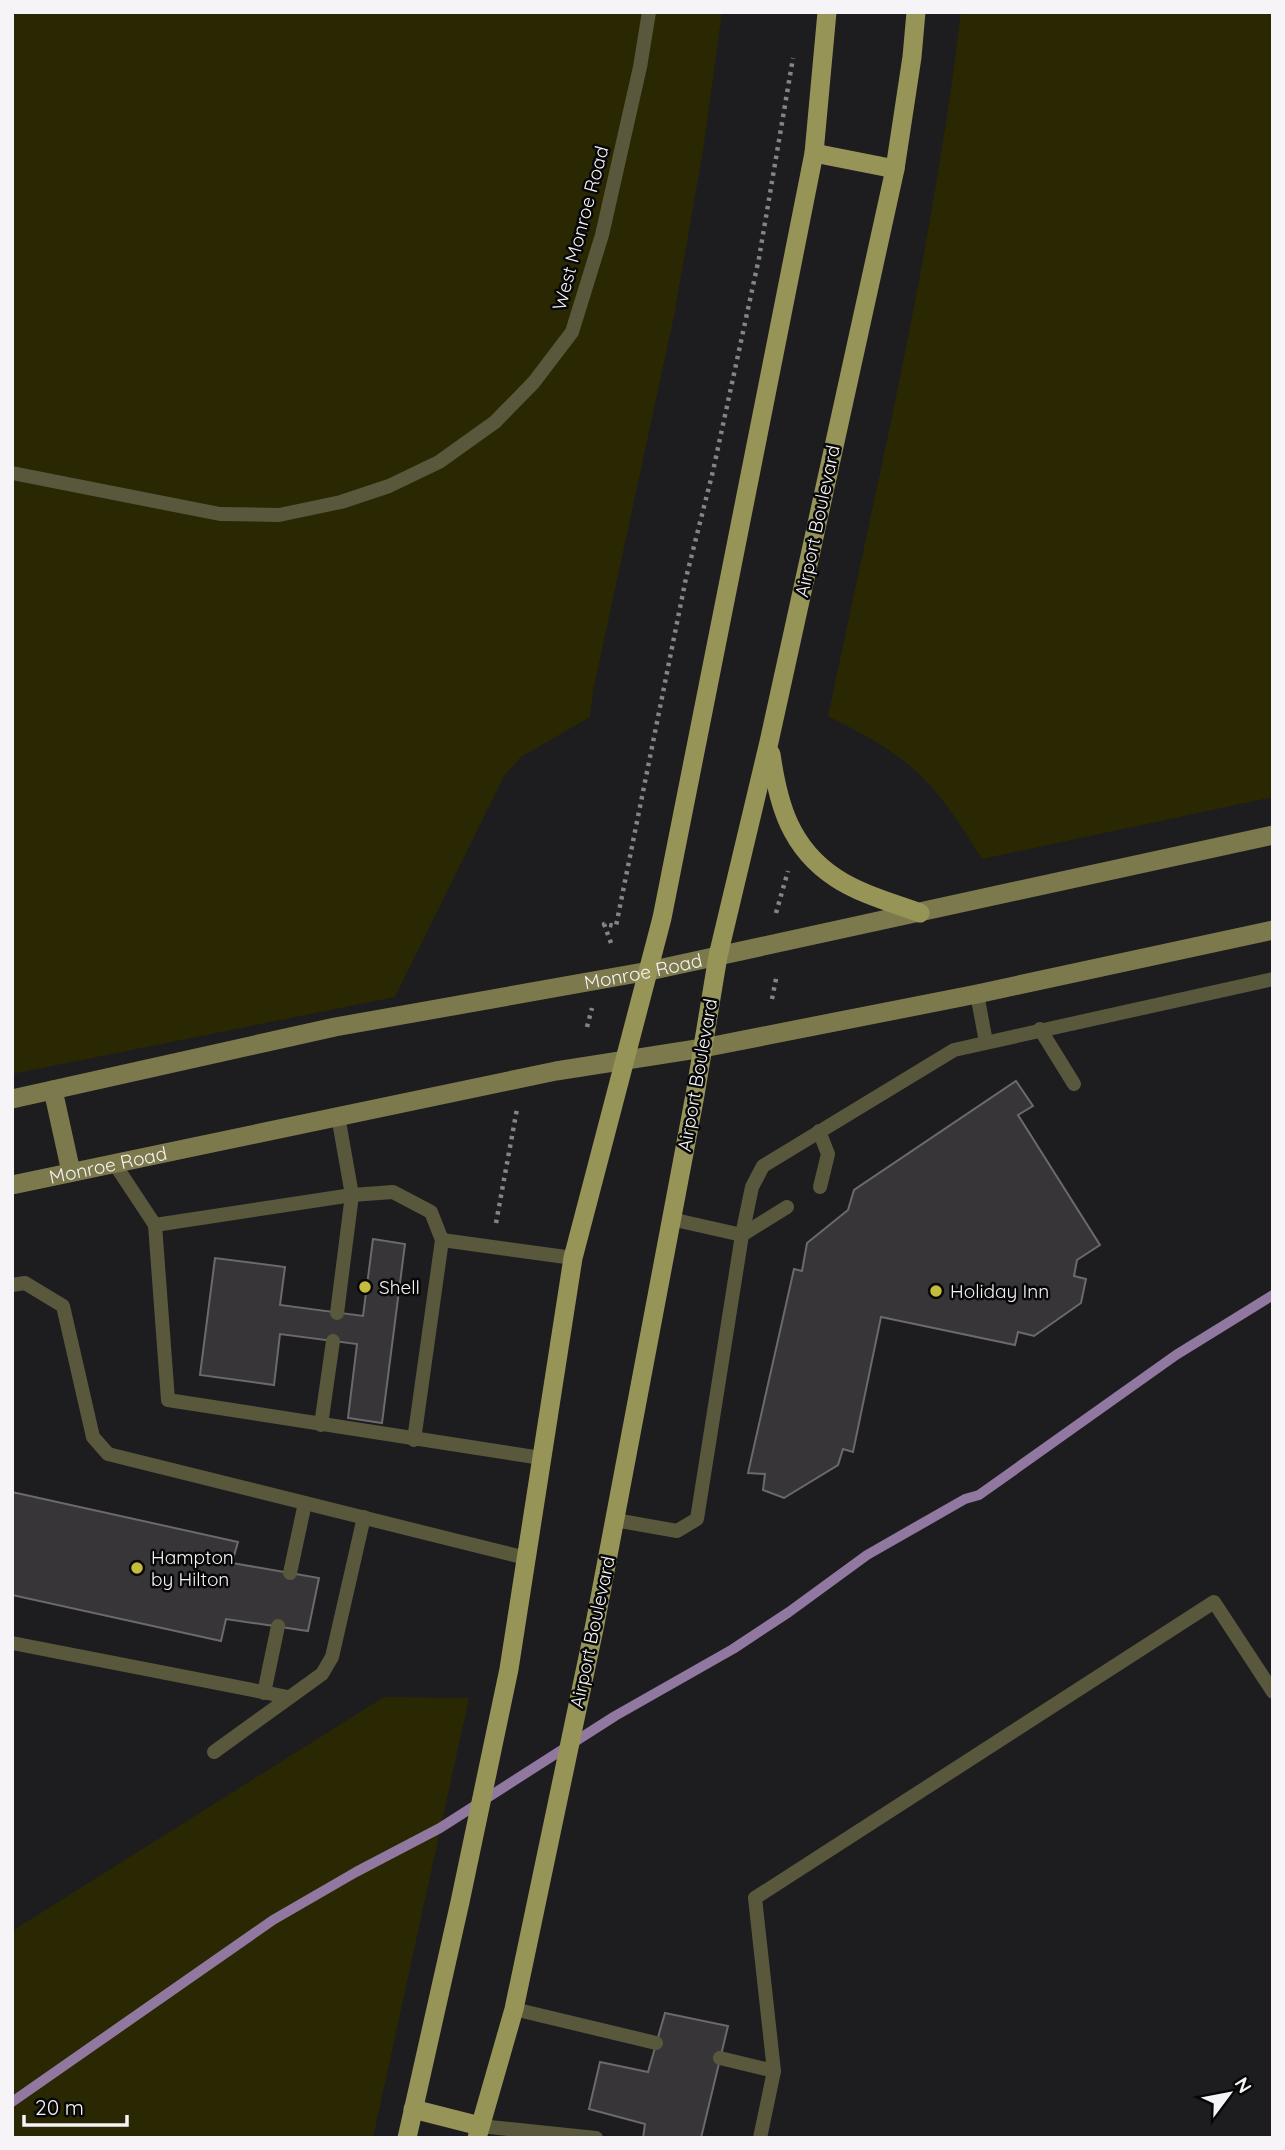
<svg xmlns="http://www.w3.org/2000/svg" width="1285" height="2150" font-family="Quicksand,sans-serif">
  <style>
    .green { fill: #2a2802 }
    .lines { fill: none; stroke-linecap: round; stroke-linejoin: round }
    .stream { stroke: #9178a0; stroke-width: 10 }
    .building { fill: #373538; stroke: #6c696d; stroke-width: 2 }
    .path { stroke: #858386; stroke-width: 4.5; stroke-dasharray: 3.5 5; stroke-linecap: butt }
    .service { stroke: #59583c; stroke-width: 14 }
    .secondary { stroke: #7c7a4c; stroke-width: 19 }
    .primary { stroke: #979458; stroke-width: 19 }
    .poi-dot { fill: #c5bc3d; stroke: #070708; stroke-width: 2.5 }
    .labels { text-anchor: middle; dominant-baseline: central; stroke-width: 5; stroke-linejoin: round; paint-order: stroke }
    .street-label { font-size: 19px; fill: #f6f4f7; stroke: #070708 }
    .poi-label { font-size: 19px; fill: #f6f4f7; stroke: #070708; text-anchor: start }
  </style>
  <rect width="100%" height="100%" fill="#1d1c1f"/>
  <!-- green -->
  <g class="green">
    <path d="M 12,12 L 722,12 L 703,151 L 674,316 L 593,691 L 590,717 L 521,757 L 504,776 L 395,997 L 12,1074 Z"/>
    <path d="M 961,12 L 1273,12 L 1273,797 L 982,859 C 963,829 943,796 916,771 C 890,748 859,732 828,716 C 877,483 933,249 961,12 Z"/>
    <path d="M 384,1697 L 469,1698 L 373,2138 L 12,2138 L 12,1931 Z"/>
  </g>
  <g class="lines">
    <!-- stream -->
    <path class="stream" d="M 12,2102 L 273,1920 L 356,1872 L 440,1828 L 615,1716 L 733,1649 L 789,1612 L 867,1555 L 965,1499 L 979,1495 L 1176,1355 L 1273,1295"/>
  </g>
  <!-- building -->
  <g class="building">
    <path d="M 1016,1081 L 1033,1106 L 1018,1115 L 1100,1245 L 1077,1260 L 1074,1276 L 1086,1279 L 1081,1303 L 1034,1336 L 1018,1332 L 1015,1345 L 881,1317 L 853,1452 L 843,1449 L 838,1465 L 784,1498 L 763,1490 L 765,1474 L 748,1473 L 794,1269 L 802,1271 L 807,1243 L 848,1210 L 854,1190 Z"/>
    <path d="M 373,1239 L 405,1244 L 382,1423 L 348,1418 L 357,1344 L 280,1334 L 274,1385 L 200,1375 L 215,1258 L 285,1267 L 280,1305 L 363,1316 Z"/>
    <path d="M 12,1492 L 238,1542 L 232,1563 L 319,1578 L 308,1631 L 226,1619 L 221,1641 L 12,1595 Z"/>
    <path d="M 665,2013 L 728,2026 L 701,2138 L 643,2138 L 645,2124 L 589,2109 L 600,2062 L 648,2072 Z"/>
  </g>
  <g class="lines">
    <!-- path -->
    <g class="path">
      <path d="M 776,913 L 788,871"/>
      <path d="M 611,943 L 604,924 L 616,926 L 686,578 L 713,471 L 759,258 L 793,58"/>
      <path d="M 772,999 L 777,974"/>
      <path d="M 587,1027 L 592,1008"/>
      <path d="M 496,1223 L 517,1109"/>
    </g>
    <!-- service -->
    <g class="service">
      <path d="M 12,473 L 220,514 L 279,515 L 341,502 L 389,486 L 439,462 L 495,422 L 534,382 L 572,332 L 602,235 L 640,67 L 649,12"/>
      <path d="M 977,994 L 986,1042"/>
      <path d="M 1040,1029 L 1074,1084"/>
      <path d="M 819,1131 L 828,1154 L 820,1187"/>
      <path d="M 114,1163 L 155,1225 L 352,1195 L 393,1192 L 431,1212 L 442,1240 L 414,1440"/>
      <path d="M 671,1219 L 742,1235 L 787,1207"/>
      <path d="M 155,1225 L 168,1400 L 541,1458"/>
      <path d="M 442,1240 L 573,1258"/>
      <path d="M 12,1285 L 25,1283 L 63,1306 L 93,1437 L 108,1454 L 526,1558"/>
      <path d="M 337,1313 L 352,1195 L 338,1116"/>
      <path d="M 321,1425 L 333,1341"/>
      <path d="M 615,1520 L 677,1531 L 697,1519 L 742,1235 L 752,1187 L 763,1166 L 954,1050 L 1273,979"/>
      <path d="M 290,1573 L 305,1503"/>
      <path d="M 12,1643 L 288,1697"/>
      <path d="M 264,1693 L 278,1626"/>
      <path d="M 214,1752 L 322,1674 L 332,1657 L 364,1517"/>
      <path d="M 514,2009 L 656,2043"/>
      <path d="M 720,2058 L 774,2071 L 755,1898 L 1214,1602 L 1273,1692"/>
      <path d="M 480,2126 L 596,2138"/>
      <path d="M 760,2138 L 774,2071"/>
    </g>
    <!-- secondary -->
    <g class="secondary">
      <path d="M 53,1090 L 71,1172"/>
      <path id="s1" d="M 12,1099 L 335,1027 L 649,971 L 1273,835"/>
      <path id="s2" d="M 12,1185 L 556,1071 L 703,1048 L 977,994 L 1273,930"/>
    </g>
    <!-- primary -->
    <g class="primary">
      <path d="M 814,153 L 895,169"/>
      <path d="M 771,754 C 778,804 790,848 836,878 C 860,894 893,903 920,913"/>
      <path d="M 413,2109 L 480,2126"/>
      <path d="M 407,2138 L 460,1902 L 509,1669 L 573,1258 L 662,918 L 814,153 L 827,12"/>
      <path d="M 477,2138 L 514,2009 L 595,1624 L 695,1095 L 718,956 L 769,742 L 895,169 L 912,57 L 916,12"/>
    </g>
  </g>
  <!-- markers -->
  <g class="poi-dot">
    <circle cx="365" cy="1287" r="7"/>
    <circle cx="936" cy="1291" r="7"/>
    <circle cx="137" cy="1568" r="7"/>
  </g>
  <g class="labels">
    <!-- street labels -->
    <g class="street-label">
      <text transform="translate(580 228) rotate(-75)">West Monroe Road</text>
      <text transform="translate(817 521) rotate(-78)">Airport Boulevard</text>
      <text stroke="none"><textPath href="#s1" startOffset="644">Monroe Road</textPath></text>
      <text transform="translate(697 1075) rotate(-80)">Airport Boulevard</text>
      <text stroke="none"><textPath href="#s2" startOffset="98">Monroe Road</textPath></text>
      <text transform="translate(592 1632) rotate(-78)">Airport Boulevard</text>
    </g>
    <!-- poi labels -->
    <g class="poi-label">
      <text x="379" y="1287">Shell</text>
      <text x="950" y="1291">Holiday Inn</text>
      <text x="151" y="1557">Hampton<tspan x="151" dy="22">by Hilton</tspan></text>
    </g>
  </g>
  <!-- border -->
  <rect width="1285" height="2150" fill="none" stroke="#f6f4f7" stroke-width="28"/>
  <!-- north arrow -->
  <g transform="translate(1229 2094) rotate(58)" stroke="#070708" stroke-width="5" paint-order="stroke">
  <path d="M0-5L12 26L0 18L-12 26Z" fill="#f6f4f7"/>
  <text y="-10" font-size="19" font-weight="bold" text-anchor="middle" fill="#f6f4f7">N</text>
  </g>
  <!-- scale -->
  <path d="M24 2115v10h103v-10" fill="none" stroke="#f6f4f7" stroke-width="3.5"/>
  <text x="35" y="2115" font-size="21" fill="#f6f4f7" stroke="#070708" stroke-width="5" paint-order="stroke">20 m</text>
</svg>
